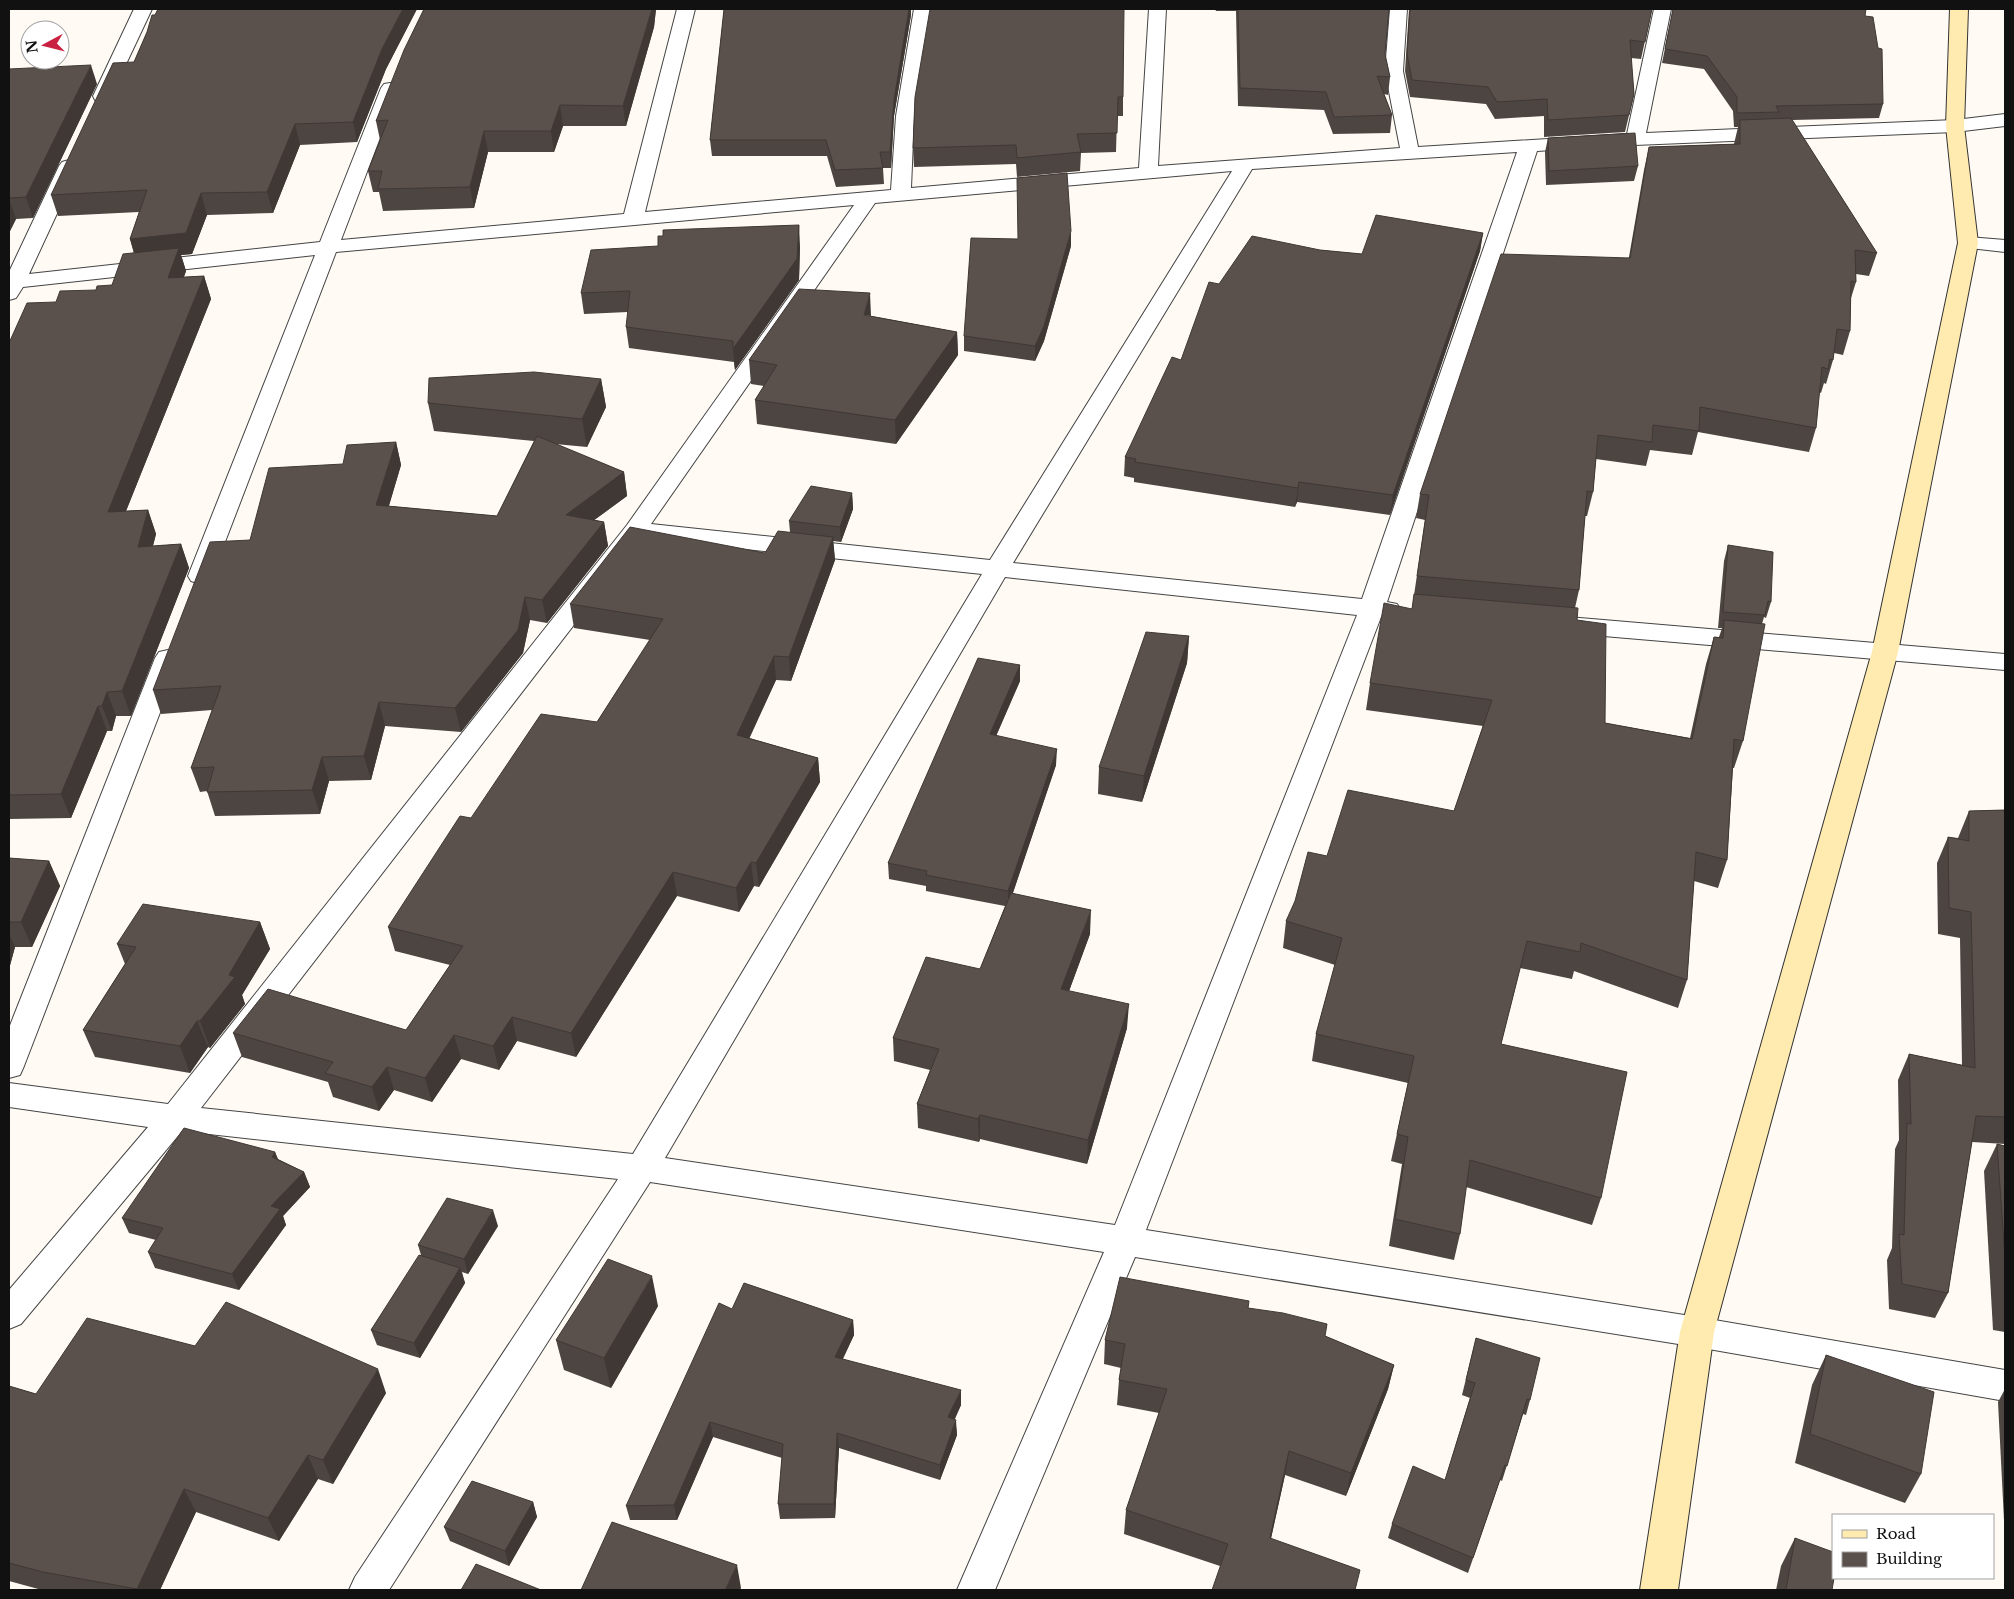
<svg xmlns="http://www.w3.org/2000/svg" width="2014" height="1599" font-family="'Libre Baskerville',serif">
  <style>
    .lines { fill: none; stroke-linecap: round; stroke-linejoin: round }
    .minor-casing { stroke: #444; stroke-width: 2 }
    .secondary-casing { stroke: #333; stroke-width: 2 }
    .minor { fill: #fff; fill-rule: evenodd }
    .secondary { fill: #ffeaaf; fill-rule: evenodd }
    .wall { fill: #4d4541 }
    .shaded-wall { fill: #3f3835 }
    .building { fill: #5a504c; stroke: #3f3835 }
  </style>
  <rect width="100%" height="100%" fill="#fffbf4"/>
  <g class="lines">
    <!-- minor casing -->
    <g class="minor-casing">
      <g id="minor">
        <path d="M 134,9 L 152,9 L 111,96 L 109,100 L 102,102 L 95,100 L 93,96 Z"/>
        <path d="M 677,9 L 695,9 L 645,212 L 891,190 L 896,116 L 914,9 L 931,9 L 914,116 L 911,188 L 1139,168 L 1149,9 L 1166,9 L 1158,166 L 1400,148 L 1385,71 L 1390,9 L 1407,9 L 1403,71 L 1418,147 L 1627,134 L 1654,9 L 1671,9 L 1646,133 L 1955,120 L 2005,114 L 2005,126 L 1955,132 L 1635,145 L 1537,151 L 1387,602 L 1397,604 L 1401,610 L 1397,616 L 1381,617 L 1146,1230 L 1697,1317 L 2005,1370 L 2005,1401 L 1697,1347 L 1135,1257 L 995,1590 L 957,1590 L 1104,1252 L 650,1182 L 389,1590 L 349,1590 L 355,1577 L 618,1179 L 182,1131 L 21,1324 L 9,1329 L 9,1290 L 148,1127 L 9,1107 L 9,1083 L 168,1104 L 627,525 L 854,205 L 336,252 L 212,576 L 209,581 L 200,584 L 191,581 L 188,576 L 315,255 L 23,287 L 16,298 L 9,300 L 9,272 L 59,166 L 62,162 L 69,160 L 76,162 L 79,166 L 29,274 L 320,242 L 381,88 L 384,84 L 390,83 L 396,84 L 399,88 L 341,240 L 624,214 ZM 1517,152 L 1362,599 L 1013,563 L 1252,169 ZM 1232,171 L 990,560 L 651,524 L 875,203 ZM 641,538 L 982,574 L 633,1154 L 201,1108 ZM 1005,577 L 1357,615 L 1115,1225 L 665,1158 Z"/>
        <path d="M 1968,237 L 2005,240 L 2005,252 L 1961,247 L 1958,243 L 1961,239 Z"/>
        <path d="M 1568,617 L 2005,654 L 2005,670 L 1568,633 L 1559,631 L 1555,625 L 1559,619 Z"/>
        <path d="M 168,650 L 177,652 L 181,658 L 24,1066 L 20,1075 L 9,1078 L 9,1028 L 155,658 L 159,652 Z"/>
      </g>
    </g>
    <!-- secondary casing -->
    <g class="secondary-casing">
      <path id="secondary" d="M 1950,9 L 1968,9 L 1964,126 L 1978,243 L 1898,652 L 1714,1332 L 1678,1590 L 1640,1590 L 1680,1332 L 1872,652 L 1958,243 L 1946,126 Z"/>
    </g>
    <!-- minor -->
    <use href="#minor" class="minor"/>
    <!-- secondary -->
    <use href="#secondary" class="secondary"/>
  </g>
  <!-- wall -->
  <g class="wall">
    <path d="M 158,9 L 417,9 L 386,69 L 357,142 L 300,145 L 273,213 L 207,215 L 192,254 L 181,255 L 186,271 L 184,277 L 204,276 L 211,299 L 126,511 L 148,510 L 156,534 L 153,546 L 181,544 L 189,568 L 131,716 L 116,716 L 112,731 L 107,731 L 71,818 L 9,819 L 9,343 L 56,302 L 112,285 L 134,253 L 130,239 L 139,212 L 58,216 L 51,195 L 134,62 Z"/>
    <path d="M 424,9 L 656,9 L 654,27 L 626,126 L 563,126 L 554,152 L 488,152 L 474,208 L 383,211 L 379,192 L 373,192 L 368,171 L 380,140 L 376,121 Z"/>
    <path d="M 724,9 L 911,9 L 911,15 L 894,116 L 891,168 L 883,168 L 884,184 L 836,187 L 827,156 L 712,156 L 710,140 Z"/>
    <path d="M 1215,9 L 1389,9 L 1385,54 L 1390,77 L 1388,95 L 1384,94 L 1392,115 L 1390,133 L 1333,134 L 1324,110 L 1238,106 L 1236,11 L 1216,11 Z"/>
    <path d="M 1409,9 L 1652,9 L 1641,59 L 1631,58 L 1634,94 L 1625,132 L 1544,137 L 1544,116 L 1495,119 L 1486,104 L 1410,97 L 1405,71 Z"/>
    <path d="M 1673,9 L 1865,16 L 1883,104 L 1879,118 L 1792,120 L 1877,253 L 1869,276 L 1856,274 L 1856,282 L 1851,298 L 1850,331 L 1843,355 L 1834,353 L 1833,360 L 1826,384 L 1824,383 L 1821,393 L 1819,392 L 1816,428 L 1809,452 L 1698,432 L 1692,455 L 1650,450 L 1646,466 L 1596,459 L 1593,492 L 1587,516 L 1585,516 L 1579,590 L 1575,608 L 1577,620 L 1605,723 L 1690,738 L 1706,664 L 1714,637 L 1719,637 L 1722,628 L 1718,628 L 1724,561 L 1728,545 L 1771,602 L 1766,618 L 1764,617 L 1762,624 L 1743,741 L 1734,768 L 1733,768 L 1727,860 L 1718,888 L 1694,881 L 1687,980 L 1678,1008 L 1574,971 L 1572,979 L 1520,968 L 1501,1044 L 1601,1198 L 1592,1225 L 1466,1187 L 1460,1234 L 1454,1260 L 1389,1246 L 1402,1164 L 1391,1161 L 1408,1083 L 1312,1061 L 1316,1034 L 1335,965 L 1283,948 L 1286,921 L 1327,856 L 1454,811 L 1483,726 L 1366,710 L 1370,683 L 1412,609 L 1425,520 L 1416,518 L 1420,494 L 1629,257 L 1644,170 L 1649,147 L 1734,144 L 1738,127 L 1734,127 L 1733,111 L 1704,69 L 1662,63 Z"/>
    <path d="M 9,69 L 97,84 L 33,218 L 16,219 L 9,233 Z"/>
    <path d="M 915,97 L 1123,97 L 1123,116 L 1117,116 L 1116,152 L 1081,153 L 1080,171 L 1017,177 L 1016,164 L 914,167 L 913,148 Z"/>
    <path d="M 1548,138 L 1638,166 L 1634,181 L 1546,185 L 1545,152 Z"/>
    <path d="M 1483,233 L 1480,251 L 1390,515 L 1297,502 L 1295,507 L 1134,482 L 1134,478 L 1124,476 L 1125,457 L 1181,360 L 1219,284 L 1320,250 L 1362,254 Z"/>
    <path d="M 800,246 L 799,280 L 735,370 L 734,362 L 629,348 L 626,327 L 628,312 L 584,314 L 581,293 Z"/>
    <path d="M 1071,246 L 1044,341 L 1035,361 L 964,351 L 964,336 Z"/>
    <path d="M 871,316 L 957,332 L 958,355 L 896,444 L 757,424 L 755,400 L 764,386 L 751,384 L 749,360 Z"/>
    <path d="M 601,379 L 606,407 L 587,447 L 555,444 L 624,472 L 627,496 L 594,520 L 604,522 L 608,546 L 547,623 L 530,620 L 523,653 L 461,732 L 385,726 L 371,780 L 329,781 L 320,814 L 215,816 L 207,791 L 200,792 L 191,768 L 212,710 L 161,714 L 153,690 L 250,540 L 396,442 L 401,465 L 389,506 L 497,516 L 534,441 L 434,431 L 428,403 Z"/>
    <path d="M 852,493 L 853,509 L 841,542 L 833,541 L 835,560 L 791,681 L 776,680 L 749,738 L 818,758 L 820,782 L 759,887 L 754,886 L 739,912 L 677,896 L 576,1057 L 517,1041 L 499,1070 L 461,1059 L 432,1102 L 394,1090 L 379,1111 L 333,1097 L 328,1082 L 242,1057 L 233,1033 L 406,1030 L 450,965 L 395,951 L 388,927 L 471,818 L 597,722 L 650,640 L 574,628 L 570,604 L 765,553 L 790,532 L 789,521 Z"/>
    <path d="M 1189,636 L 1187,663 L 1142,802 L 1098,794 L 1099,767 Z"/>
    <path d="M 1020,665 L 1020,681 L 996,736 L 1056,765 L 1013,893 L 1090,934 L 1069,991 L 1127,1028 L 1087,1164 L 980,1139 L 979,1142 L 918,1128 L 917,1104 L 930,1070 L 894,1061 L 893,1038 L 980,969 L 1005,906 L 926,891 L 926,886 L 889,879 L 888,863 Z"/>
    <path d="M 2005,810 L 2005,1144 L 1972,1142 L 1948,1293 L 1935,1318 L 1889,1309 L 1887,1260 L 1892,1248 L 1895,1149 L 1899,1140 L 1898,1080 L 1909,1054 L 1962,1065 L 1960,938 L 1938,934 L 1937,863 L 1948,837 L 1958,838 L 1969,811 Z"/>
    <path d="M 9,858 L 49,861 L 60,886 L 32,947 L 15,947 L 9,969 Z"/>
    <path d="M 260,922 L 270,949 L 242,995 L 245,1004 L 210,1048 L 208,1047 L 190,1073 L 95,1057 L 83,1030 L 125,964 L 117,944 Z"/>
    <path d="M 1997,1144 L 2005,1146 L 2005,1332 L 1993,1330 L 1984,1171 Z"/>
    <path d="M 275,1152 L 278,1159 L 304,1172 L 310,1187 L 283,1216 L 286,1225 L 239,1290 L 155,1268 L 148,1252 L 156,1240 L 129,1233 L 122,1218 Z"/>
    <path d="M 498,1226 L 468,1274 L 462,1272 L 465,1283 L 420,1358 L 377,1345 L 371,1330 L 421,1255 L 418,1245 Z"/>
    <path d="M 658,1306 L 611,1388 L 564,1370 L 556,1340 Z"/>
    <path d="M 1248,1308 L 1325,1336 L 1394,1365 L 1388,1389 L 1346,1496 L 1285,1475 L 1271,1538 L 1220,1566 L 1124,1534 L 1126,1510 L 1159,1413 L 1117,1405 L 1119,1380 L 1121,1368 L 1104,1364 L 1105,1340 Z"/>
    <path d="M 732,1309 L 853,1320 L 854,1335 L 843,1359 L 961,1405 L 955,1419 L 957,1435 L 940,1480 L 839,1448 L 835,1518 L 780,1519 L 778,1504 L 782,1458 L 713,1437 L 677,1520 L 630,1520 L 626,1506 Z"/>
    <path d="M 1476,1338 L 1530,1400 L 1526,1415 L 1523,1414 L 1502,1481 L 1500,1480 L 1468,1573 L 1388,1538 L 1392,1524 L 1445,1480 L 1470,1398 L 1462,1395 Z"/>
    <path d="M 195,1346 L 386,1393 L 333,1484 L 318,1479 L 279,1541 L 196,1512 L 160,1590 L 42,1590 L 9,1581 L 9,1386 L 36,1394 Z"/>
    <path d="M 1826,1355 L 1921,1474 L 1905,1503 L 1795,1463 L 1812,1385 Z"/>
    <path d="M 2005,1389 L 2005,1540 L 1998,1402 Z"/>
    <path d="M 533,1502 L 537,1517 L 509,1566 L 450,1541 L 444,1527 Z"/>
    <path d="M 1795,1538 L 1832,1590 L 1776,1590 L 1781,1566 Z"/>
  </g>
  <!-- shaded-wall -->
  <g class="shaded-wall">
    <path d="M 403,9 L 417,9 L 386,69 L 357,142 L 353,122 L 382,49 Z"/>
    <path d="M 652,9 L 656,9 L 654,27 L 626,126 L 623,106 Z"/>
    <path d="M 909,9 L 911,9 L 911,15 L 894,116 L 891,168 L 890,152 L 894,100 Z"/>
    <path d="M 91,65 L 97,84 L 33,218 L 26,197 Z"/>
    <path d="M 560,105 L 563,126 L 554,152 L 551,131 Z"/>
    <path d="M 295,124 L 300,145 L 273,213 L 267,192 Z"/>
    <path d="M 484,131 L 488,152 L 474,208 L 470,187 Z"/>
    <path d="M 201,193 L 207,215 L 192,254 L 181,255 L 186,271 L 175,301 L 136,260 L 130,239 Z"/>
    <path d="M 9,199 L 16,219 L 9,233 Z"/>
    <path d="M 799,225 L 800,246 L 799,280 L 735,370 L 733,349 Z"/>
    <path d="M 1071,231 L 1071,246 L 1044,341 L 1035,361 L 1035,346 Z"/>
    <path d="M 1483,233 L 1480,251 L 1390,515 L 1393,495 Z"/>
    <path d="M 204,276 L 211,299 L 116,536 L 108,512 Z"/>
    <path d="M 870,293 L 871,316 L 864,315 Z"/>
    <path d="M 957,332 L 958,355 L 896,444 L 895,420 Z"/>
    <path d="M 601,379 L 606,407 L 587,447 L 582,419 Z"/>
    <path d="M 396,442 L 401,465 L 382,528 L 376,505 Z"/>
    <path d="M 624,472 L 627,496 L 570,538 L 566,515 Z"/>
    <path d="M 1299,482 L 1297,502 L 1295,507 L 1298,488 Z"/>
    <path d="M 852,493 L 853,509 L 841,542 L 840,527 Z"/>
    <path d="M 148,510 L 156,534 L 146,571 L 138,547 Z"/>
    <path d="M 604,522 L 608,546 L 547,623 L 542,600 Z"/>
    <path d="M 833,537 L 835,560 L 791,681 L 789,657 Z"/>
    <path d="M 181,544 L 189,568 L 131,716 L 122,691 Z"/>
    <path d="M 525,597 L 530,620 L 523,653 L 461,732 L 455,708 Z"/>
    <path d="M 1189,636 L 1187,663 L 1142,802 L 1144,776 Z"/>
    <path d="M 774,656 L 776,680 L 740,759 L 737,735 Z"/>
    <path d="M 1020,665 L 1020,681 L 990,750 L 990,734 Z"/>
    <path d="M 107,692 L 116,716 L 112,731 L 102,706 Z"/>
    <path d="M 379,702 L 385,726 L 371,780 L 364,756 Z"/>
    <path d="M 98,706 L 107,731 L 71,818 L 61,794 Z"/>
    <path d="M 1057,749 L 1056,765 L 1008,907 L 1008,891 Z"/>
    <path d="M 322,757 L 329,781 L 320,814 L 312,790 Z"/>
    <path d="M 818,758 L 820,782 L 759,887 L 756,863 Z"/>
    <path d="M 49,861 L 60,886 L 32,947 L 21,922 Z"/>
    <path d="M 751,862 L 754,886 L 739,912 L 736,888 Z"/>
    <path d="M 673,872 L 677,896 L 576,1057 L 571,1033 Z"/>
    <path d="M 1091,910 L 1090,934 L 1061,1013 L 1061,989 Z"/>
    <path d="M 260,922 L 270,949 L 242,995 L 245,1004 L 210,1048 L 200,1021 Z"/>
    <path d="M 9,934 L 15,947 L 9,969 Z"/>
    <path d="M 1129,1004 L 1127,1028 L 1087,1164 L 1088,1140 Z"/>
    <path d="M 512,1017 L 517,1041 L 499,1070 L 493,1046 Z"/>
    <path d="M 197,1021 L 208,1047 L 190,1073 L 180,1046 Z"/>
    <path d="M 454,1035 L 461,1059 L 432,1102 L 425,1078 Z"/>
    <path d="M 387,1067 L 394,1090 L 379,1111 L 372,1087 Z"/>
    <path d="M 980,1115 L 980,1139 L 979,1142 L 978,1119 Z"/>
    <path d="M 275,1152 L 281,1168 L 272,1157 Z"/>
    <path d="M 304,1172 L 310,1187 L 283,1216 L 286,1225 L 239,1290 L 232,1274 L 271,1206 Z"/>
    <path d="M 493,1210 L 498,1226 L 468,1274 L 464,1259 Z"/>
    <path d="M 460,1268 L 465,1283 L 420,1358 L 414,1343 Z"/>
    <path d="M 652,1276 L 658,1306 L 611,1388 L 604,1358 Z"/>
    <path d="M 853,1320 L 854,1335 L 836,1372 L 835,1357 Z"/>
    <path d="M 1394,1365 L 1388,1389 L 1346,1496 L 1351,1473 Z"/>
    <path d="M 378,1369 L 386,1393 L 333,1484 L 323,1460 Z"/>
    <path d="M 961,1390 L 961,1405 L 948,1432 L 948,1417 Z"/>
    <path d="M 956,1420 L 957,1435 L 940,1480 L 940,1465 Z"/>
    <path d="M 710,1422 L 713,1437 L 677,1520 L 674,1505 Z"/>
    <path d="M 837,1433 L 839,1448 L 835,1518 L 834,1504 Z"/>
    <path d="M 1289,1451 L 1285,1475 L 1266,1561 L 1270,1538 Z"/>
    <path d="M 308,1455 L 318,1479 L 279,1541 L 268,1518 Z"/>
    <path d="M 184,1489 L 196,1512 L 160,1590 L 138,1590 L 137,1589 Z"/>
    <path d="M 533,1502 L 537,1517 L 509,1566 L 505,1551 Z"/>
    <path d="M 737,1565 L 741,1588 L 740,1590 L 725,1590 Z"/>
  </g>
  <!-- building -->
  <g class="building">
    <path d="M 158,9 L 403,9 L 382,49 L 353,122 L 295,124 L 267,192 L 201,193 L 186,233 L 130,239 L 147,190 L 51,195 L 113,63 L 134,62 L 147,32 L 152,15 L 155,15 Z"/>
    <path d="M 424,9 L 652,9 L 623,106 L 560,105 L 551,131 L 484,131 L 470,187 L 378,189 L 382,171 L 368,171 L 388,120 L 376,121 L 404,50 Z"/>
    <path d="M 724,9 L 909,9 L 894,100 L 890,152 L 880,152 L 883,168 L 835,170 L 826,140 L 710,140 Z"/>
    <path d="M 930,9 L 1124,9 L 1123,97 L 1118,97 L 1117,133 L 1077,134 L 1081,152 L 1017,158 L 1016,145 L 913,148 L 915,97 Z"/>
    <path d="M 1238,9 L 1389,9 L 1385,54 L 1390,77 L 1377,76 L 1392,115 L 1334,117 L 1326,92 L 1240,88 Z"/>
    <path d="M 1410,9 L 1652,9 L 1645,42 L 1630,40 L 1634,94 L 1629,115 L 1548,120 L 1547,99 L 1497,102 L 1488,87 L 1412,80 L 1407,54 Z"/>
    <path d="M 1673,9 L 1866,9 L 1865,16 L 1873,17 L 1878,48 L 1882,49 L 1883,104 L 1776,106 L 1779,112 L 1737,113 L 1737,97 L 1707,56 L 1665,49 Z"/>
    <path d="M 91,65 L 26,197 L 9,198 L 9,69 Z"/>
    <path d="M 1791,118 L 1877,253 L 1855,250 L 1856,282 L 1851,281 L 1850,331 L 1837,329 L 1833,360 L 1830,359 L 1828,369 L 1822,367 L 1816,428 L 1700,407 L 1699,431 L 1653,425 L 1652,442 L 1598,435 L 1593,492 L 1587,491 L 1579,590 L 1417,576 L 1429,495 L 1420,494 L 1501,254 L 1630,258 L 1649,147 L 1740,144 L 1740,120 Z"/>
    <path d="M 1635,133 L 1638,166 L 1549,171 L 1548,138 Z"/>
    <path d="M 1067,173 L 1071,231 L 1044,326 L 1035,346 L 964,336 L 971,238 L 1018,239 L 1017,178 Z"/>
    <path d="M 1376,215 L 1483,233 L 1393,495 L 1299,482 L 1298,488 L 1135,462 L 1136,459 L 1125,457 L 1172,357 L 1181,360 L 1209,282 L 1219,284 L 1252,236 L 1320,250 L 1362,254 Z"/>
    <path d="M 799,225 L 797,259 L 733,349 L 733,341 L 626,327 L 630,291 L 581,293 L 591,250 L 658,246 L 658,236 L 663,236 L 663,230 Z"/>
    <path d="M 179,248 L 168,278 L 204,276 L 108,512 L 148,510 L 138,547 L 181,544 L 122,691 L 107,692 L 102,706 L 98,706 L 61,794 L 9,795 L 9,343 L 27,303 L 56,302 L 60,291 L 96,290 L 97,286 L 112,285 L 123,254 Z"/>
    <path d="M 799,289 L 870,293 L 864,315 L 957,332 L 895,420 L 755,400 L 777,365 L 749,360 Z"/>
    <path d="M 534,372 L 601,379 L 582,419 L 428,403 L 429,378 Z"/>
    <path d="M 537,436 L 624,472 L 566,515 L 604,522 L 542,600 L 525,597 L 518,630 L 455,708 L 379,702 L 364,756 L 322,757 L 312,790 L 207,792 L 214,767 L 191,768 L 221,686 L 153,690 L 210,542 L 250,540 L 269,468 L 343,464 L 347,445 L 396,442 L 376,505 L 497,516 Z"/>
    <path d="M 811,486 L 852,493 L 840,527 L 789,521 Z"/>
    <path d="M 630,527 L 765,553 L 778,531 L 833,537 L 789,657 L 774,656 L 737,735 L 818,758 L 756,863 L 751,862 L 736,888 L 673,872 L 571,1033 L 512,1017 L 493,1046 L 454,1035 L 425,1078 L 387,1067 L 372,1087 L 325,1073 L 333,1062 L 233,1033 L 268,989 L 406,1030 L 463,946 L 388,927 L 460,816 L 471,818 L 541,714 L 597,722 L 663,619 L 570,604 Z"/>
    <path d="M 1728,545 L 1773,552 L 1771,602 L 1768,601 L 1765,615 L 1723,612 Z"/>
    <path d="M 1414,594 L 1578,608 L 1577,620 L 1606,624 L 1605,723 L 1692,739 L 1714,637 L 1723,638 L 1724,620 L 1765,624 L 1743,741 L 1734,739 L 1727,860 L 1696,852 L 1687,980 L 1581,943 L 1580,952 L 1527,941 L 1501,1044 L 1627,1072 L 1601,1198 L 1470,1160 L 1460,1234 L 1395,1219 L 1408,1137 L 1397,1134 L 1414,1056 L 1316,1034 L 1342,938 L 1286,921 L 1295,901 L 1308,852 L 1327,856 L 1348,790 L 1454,811 L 1492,700 L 1370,683 L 1384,603 L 1412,609 Z"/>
    <path d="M 1146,632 L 1189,636 L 1144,776 L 1099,767 Z"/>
    <path d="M 978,658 L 1020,665 L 990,734 L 1057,749 L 1008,891 L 926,875 L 927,871 L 888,863 Z"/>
    <path d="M 2005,810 L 2005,1117 L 1976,1116 L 1948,1293 L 1902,1284 L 1899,1234 L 1904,1235 L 1907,1123 L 1911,1124 L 1909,1054 L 1975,1068 L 1971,912 L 1949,908 L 1948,837 L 1969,841 L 1969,811 Z"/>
    <path d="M 9,858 L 49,861 L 21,922 L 9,922 Z"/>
    <path d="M 1011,893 L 1091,910 L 1061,989 L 1129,1004 L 1088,1140 L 980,1115 L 978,1119 L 917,1104 L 939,1049 L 893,1038 L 926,957 L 980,969 Z"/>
    <path d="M 143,904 L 260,922 L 229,975 L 235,977 L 200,1021 L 197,1021 L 180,1046 L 83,1030 L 136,947 L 117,944 Z"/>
    <path d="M 184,1128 L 275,1152 L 272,1157 L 304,1172 L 271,1206 L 280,1209 L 232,1274 L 148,1252 L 163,1228 L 122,1218 Z"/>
    <path d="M 1997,1144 L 2005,1146 L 2005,1259 Z"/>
    <path d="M 447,1198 L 493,1210 L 464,1259 L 418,1245 Z"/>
    <path d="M 419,1255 L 460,1268 L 414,1343 L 371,1330 Z"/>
    <path d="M 608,1259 L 652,1276 L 604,1358 L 556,1340 Z"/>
    <path d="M 1120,1277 L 1249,1301 L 1248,1308 L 1283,1313 L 1327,1324 L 1325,1336 L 1394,1365 L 1351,1473 L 1289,1451 L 1270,1538 L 1360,1570 L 1355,1590 L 1212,1590 L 1228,1544 L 1126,1510 L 1167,1389 L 1119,1380 L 1125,1344 L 1105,1340 Z"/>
    <path d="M 744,1283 L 853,1320 L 835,1357 L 961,1390 L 948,1417 L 956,1420 L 940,1465 L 837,1433 L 834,1504 L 778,1504 L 783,1444 L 710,1422 L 674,1505 L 626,1506 L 719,1303 L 732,1309 Z"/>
    <path d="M 226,1302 L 378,1369 L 323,1460 L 308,1455 L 268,1518 L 184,1489 L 137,1589 L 43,1572 L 9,1563 L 9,1386 L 36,1394 L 87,1318 L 195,1346 Z"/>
    <path d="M 1476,1338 L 1540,1358 L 1530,1400 L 1527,1399 L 1507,1466 L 1505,1465 L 1473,1558 L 1392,1524 L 1413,1466 L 1445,1480 L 1475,1383 L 1466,1380 Z"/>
    <path d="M 1826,1355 L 1934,1392 L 1921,1474 L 1810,1434 Z"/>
    <path d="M 472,1481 L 533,1502 L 505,1551 L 444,1527 Z"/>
    <path d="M 612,1522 L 737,1565 L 725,1590 L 581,1590 Z"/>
    <path d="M 1795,1538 L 1833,1552 L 1833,1578 L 1834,1578 L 1832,1590 L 1786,1590 Z"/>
    <path d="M 476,1564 L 541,1590 L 461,1590 Z"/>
  </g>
  <!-- border -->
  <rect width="2014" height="1599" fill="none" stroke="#111111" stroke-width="20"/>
  <!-- legend -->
  <rect x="1832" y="1514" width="162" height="65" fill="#ffffff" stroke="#a0a0a0"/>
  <rect x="1842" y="1530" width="25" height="8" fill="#ffeaaf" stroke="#a0a0a0"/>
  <text x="1876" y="1539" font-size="15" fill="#111111">Road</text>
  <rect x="1842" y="1552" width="25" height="15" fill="#5a504c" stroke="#a0a0a0"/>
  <text x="1876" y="1564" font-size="15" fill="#111111">Building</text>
  <!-- north arrow -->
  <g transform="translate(45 45) rotate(263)"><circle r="24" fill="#ffffff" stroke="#a0a0a0"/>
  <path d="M0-4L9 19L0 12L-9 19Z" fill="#c82142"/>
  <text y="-8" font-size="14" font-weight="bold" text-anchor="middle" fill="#111111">N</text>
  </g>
</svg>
